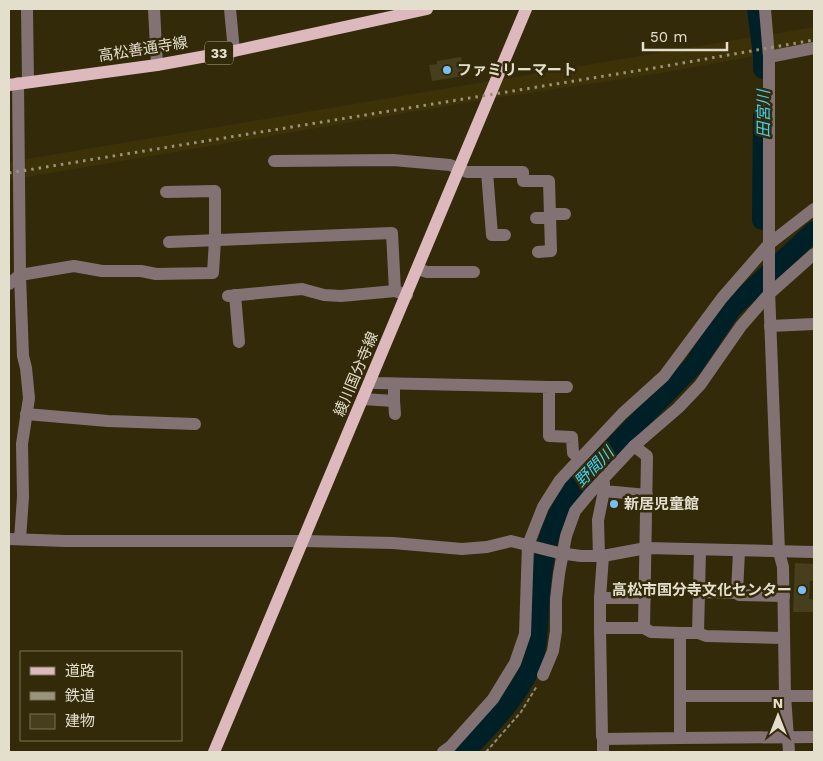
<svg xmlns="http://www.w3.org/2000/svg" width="823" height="761" font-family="'Work Sans','Noto Sans JP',sans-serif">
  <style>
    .built { fill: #3d3107 }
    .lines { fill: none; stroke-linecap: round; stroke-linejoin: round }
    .river { stroke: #002028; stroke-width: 20 }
    .building { fill: #473e1e }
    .path { stroke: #918a72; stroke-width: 2; stroke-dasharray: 4 2.5; stroke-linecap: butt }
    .minor { stroke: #837274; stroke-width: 12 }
    .major { stroke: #ddb9bd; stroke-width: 12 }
    .rail { stroke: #9a937c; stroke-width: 3; stroke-dasharray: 2.5 5; stroke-linecap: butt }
    .poi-dot { fill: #78bff8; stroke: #332a0a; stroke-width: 2 }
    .labels { text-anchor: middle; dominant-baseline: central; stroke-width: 5; stroke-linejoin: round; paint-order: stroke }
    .shield { fill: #332a0a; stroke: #afa892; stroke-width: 1 }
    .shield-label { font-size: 14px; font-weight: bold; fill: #e4decd }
    .street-label { font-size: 15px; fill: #e4decd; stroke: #332a0a }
    .poi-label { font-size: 15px; font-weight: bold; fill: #e4decd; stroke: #332a0a; text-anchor: start }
    .water-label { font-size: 16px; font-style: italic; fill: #3cd5f8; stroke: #332a0a }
  </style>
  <rect width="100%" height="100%" fill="#332a0a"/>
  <!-- built -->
  <path class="built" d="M 814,27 L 814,46 L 764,52 L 761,52 L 761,55 L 655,74 L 489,99 L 9,180 L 9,162 L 759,36 L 760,40 L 763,39 L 763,36 Z"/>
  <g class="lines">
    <!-- river -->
    <g class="river">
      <path d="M 757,9 L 763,56 L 763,69"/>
      <path d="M 762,220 L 763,115"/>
      <path d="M 465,752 C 489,727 521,694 533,661 C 538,644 538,625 539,607 C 543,556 545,528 576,485 L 693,366 L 732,308 L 814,231"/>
    </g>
  </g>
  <!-- building -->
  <g class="building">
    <path d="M 461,57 L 464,76 L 432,81 L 429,65 L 437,64 L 437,61 Z"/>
    <path d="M 795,563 L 814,564 L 814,581 L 810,581 L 809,599 L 814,600 L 814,612 L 793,612 Z"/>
  </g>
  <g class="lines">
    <!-- path -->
    <path class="path" d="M 486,752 L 521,712 L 537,686"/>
    <!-- minor -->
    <g class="minor">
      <path d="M 27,9 L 28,82"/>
      <path d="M 154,9 L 157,65"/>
      <path d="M 230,9 L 234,51"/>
      <path d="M 765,9 L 769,57 L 769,290 L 779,552 L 783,567 L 785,696 L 789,752"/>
      <path d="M 769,57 L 814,48"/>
      <path d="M 18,83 L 20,275 L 23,356 L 26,368 L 29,398 L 22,444 L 23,497 L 20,539"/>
      <path d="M 274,161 L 393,160 L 450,165 L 467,172 L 523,172 L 523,181 L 549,181 L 551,251 L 538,252"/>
      <path d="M 487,172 L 492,235 L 505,235"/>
      <path d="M 550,214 L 565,214"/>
      <path d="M 536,218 L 550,218"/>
      <path d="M 169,242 L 392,233 L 395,291 L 407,295"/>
      <path d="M 418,269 L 427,272 L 474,272"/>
      <path d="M 9,284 L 20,275 L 74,266 L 102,271 L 141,271 L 156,274 L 213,273 L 215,240 L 215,191 L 166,192"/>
      <path d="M 235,295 L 239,342"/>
      <path d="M 228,296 L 302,289 L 324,295 L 341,296 L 395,291"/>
      <path d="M 770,326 L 814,324"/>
      <path d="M 371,382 L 376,383 L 549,387 L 549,436 L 572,437 L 573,453 L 579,458"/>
      <path d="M 549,387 L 567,387"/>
      <path d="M 363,399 L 394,401 L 394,384"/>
      <path d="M 394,401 L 395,414"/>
      <path d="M 26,414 L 108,421 L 195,424"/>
      <path d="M 604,483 L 604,491 L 647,495"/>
      <path d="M 9,539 L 65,541 L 304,541 L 393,543 L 462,549 L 487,547 L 511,541 L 559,553 L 581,556 L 603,556 L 646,548 L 814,552"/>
      <path d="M 599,556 L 598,520 L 604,491"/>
      <path d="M 699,592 L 737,593 L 739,595 L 784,596"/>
      <path d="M 737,593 L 739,551"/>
      <path d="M 600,598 L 603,556"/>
      <path d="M 600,628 L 600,598 L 645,598"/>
      <path d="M 680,633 L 698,633 L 700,550"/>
      <path d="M 698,633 L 706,636 L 783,638"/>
      <path d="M 543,675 L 553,651 L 556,631 L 556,599 L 559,574 L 566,536 L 575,511 L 590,493 L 634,446 L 678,408 L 700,385 L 741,326 L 769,294 L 814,254"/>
      <path d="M 680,696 L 814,696"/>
      <path d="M 680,738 L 814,737"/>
      <path d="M 603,739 L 602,736 L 600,628 L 644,628"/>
      <path d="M 443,752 L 450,747 L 493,699 L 515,663 L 525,634 L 528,545 L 543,507 L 560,480 L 622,414 L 664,376 L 722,298 L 769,244 L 814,209"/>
      <path d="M 603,752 L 603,739 L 680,738 L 680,633 L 651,632 L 644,628 L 647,456 L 634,446"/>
    </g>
    <!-- major -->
    <g class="major">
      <path d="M 9,85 L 157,65 L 234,51 L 427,9"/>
      <path d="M 214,752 L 526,9"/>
    </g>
    <!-- rail -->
    <path class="rail" d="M 9,173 L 654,68 L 814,40"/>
  </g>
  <!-- markers -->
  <g class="poi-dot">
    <circle cx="447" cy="70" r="5"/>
    <circle cx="614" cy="504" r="5"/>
    <circle cx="802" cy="590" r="5"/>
  </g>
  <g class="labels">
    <!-- shield labels -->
    <rect class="shield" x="205" y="41.5" width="28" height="23" rx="4"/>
    <g class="shield-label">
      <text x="219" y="53">33</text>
    </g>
    <!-- street labels -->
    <g class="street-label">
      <text transform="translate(143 49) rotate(-9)">高松善通寺線</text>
      <text transform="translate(356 374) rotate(-67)">綾川国分寺線</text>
    </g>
    <!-- poi labels -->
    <g class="poi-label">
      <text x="457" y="70">ファミリーマート</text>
      <text x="624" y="504">新居児童館</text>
      <text x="792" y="590" text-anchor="end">高松市国分寺文化センター</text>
    </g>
    <!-- water labels -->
    <g class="water-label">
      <text transform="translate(763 114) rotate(-90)">田宮川</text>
      <text transform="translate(594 467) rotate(-46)">野間川</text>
    </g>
  </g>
  <!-- border -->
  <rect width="823" height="761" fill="none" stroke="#e4decd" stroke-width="20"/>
  <!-- legend -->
  <rect x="20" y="651" width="162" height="90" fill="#332a0a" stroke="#7a7258"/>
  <rect x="30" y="667" width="25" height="8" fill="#ddb9bd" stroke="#7a7258"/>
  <text x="65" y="676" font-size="15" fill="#e4decd">道路</text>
  <rect x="30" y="692" width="25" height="8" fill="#9a937c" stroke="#7a7258"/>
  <text x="65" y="701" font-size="15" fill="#e4decd">鉄道</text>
  <rect x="30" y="714" width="25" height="15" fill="#473e1e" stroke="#7a7258"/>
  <text x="65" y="726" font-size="15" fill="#e4decd">建物</text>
  <!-- north arrow -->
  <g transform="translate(778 716)" stroke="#332a0a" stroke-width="4" paint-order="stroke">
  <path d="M0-4L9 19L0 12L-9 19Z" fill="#e4decd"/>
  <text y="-8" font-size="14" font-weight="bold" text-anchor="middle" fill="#e4decd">N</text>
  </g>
  <!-- scale -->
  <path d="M643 42v8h84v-8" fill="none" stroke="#e4decd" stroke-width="2.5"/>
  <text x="650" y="42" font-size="15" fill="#e4decd" stroke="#332a0a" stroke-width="4" paint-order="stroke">50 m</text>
</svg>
